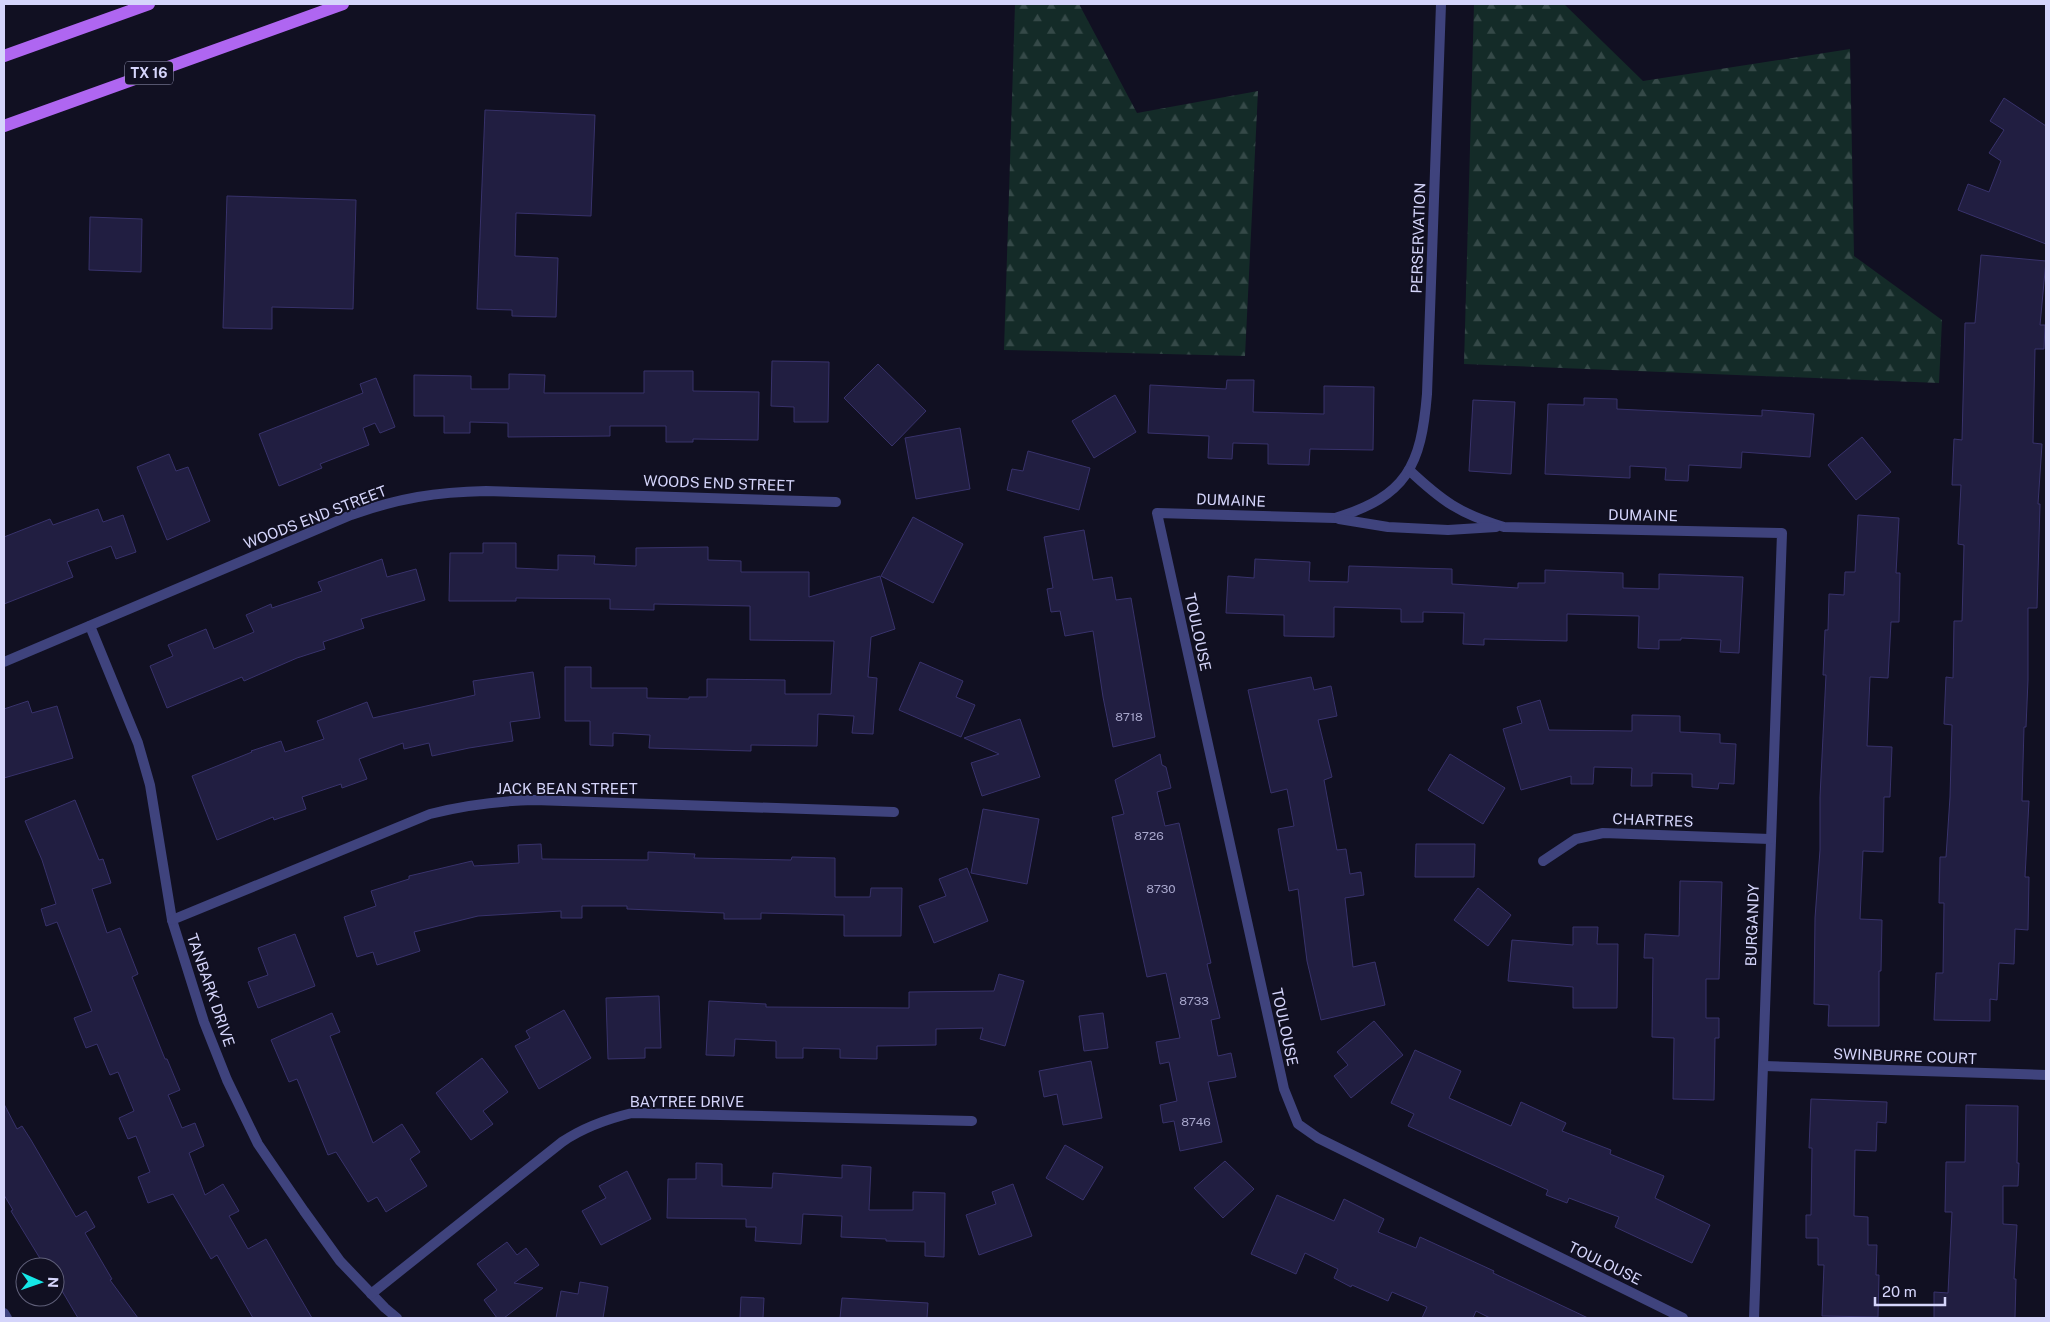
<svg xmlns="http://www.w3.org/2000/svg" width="2050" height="1322" font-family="'Public Sans',sans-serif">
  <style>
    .forest { fill: url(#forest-firs) }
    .building { fill: #211e41; stroke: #38326b }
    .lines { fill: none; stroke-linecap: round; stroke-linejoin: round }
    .minor { stroke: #3f437d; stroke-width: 10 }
    .primary { stroke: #af66f1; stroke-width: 12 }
    .labels { text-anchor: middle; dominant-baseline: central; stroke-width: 4; stroke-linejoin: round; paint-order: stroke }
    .number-label { font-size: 12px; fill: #a8a7cc }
    .shield { fill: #111022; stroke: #9a9aba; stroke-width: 1 }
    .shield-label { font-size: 14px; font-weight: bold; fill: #d5d5fb }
    .street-label { font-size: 15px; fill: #d5d5fb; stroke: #111022 }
  </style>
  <defs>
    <pattern id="forest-firs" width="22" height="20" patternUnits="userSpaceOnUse" patternTransform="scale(1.25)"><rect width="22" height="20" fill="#142b28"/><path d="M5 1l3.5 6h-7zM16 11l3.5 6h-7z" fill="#354948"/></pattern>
  </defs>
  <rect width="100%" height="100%" fill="#111022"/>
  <!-- forest -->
  <g class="forest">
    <path d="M 1015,4 L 1079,4 L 1137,113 L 1258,91 L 1245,356 L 1004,350 Z"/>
    <path d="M 1474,4 L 1564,4 L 1643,81 L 1850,49 L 1854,256 L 1942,320 L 1939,383 L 1464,364 Z"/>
  </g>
  <!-- building -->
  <g class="building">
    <path d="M 2004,98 L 2046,126 L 2046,244 L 1958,210 L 1968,184 L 1989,192 L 2001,161 L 1989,153 L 2004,130 L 1990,121 Z"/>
    <path d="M 485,110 L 595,115 L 591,216 L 516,213 L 515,256 L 558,258 L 556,317 L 512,316 L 512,310 L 477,309 Z"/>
    <path d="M 227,196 L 356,200 L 353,309 L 272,307 L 272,329 L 223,328 Z"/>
    <path d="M 90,217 L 142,219 L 141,272 L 89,270 Z"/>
    <path d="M 1981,255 L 2046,261 L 2040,325 L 2045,325 L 2044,349 L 2035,349 L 2033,443 L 2042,444 L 2038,504 L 2040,504 L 2037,608 L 2028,608 L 2028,680 L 2026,727 L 2024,727 L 2022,801 L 2029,801 L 2025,877 L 2029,877 L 2028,930 L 2015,929 L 2014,964 L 1999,963 L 1997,1000 L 1990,999 L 1990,1021 L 1934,1020 L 1936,973 L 1943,973 L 1944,903 L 1939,903 L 1940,857 L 1946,857 L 1950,797 L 1952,725 L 1944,724 L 1946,677 L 1953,678 L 1954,621 L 1962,621 L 1964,545 L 1958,544 L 1961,485 L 1952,485 L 1954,439 L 1962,440 L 1965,323 L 1975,323 Z"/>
    <path d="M 772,361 L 829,362 L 828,422 L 794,422 L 794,407 L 771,406 Z"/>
    <path d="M 878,364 L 926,411 L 892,446 L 844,398 Z"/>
    <path d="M 644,371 L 693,371 L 693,391 L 759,392 L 758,440 L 693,439 L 693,442 L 666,442 L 666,426 L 610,426 L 610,436 L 508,437 L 508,423 L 470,422 L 470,433 L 444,433 L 444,416 L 414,416 L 414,375 L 471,376 L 471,389 L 509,389 L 509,374 L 545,375 L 544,393 L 644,393 Z"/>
    <path d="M 376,378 L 395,427 L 380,433 L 375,423 L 363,428 L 369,445 L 320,464 L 322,468 L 279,486 L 259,434 L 363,393 L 360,384 Z"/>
    <path d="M 1227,380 L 1254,380 L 1253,412 L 1324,414 L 1324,386 L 1374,387 L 1373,450 L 1310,449 L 1309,465 L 1268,464 L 1268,444 L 1233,443 L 1232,459 L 1208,458 L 1209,436 L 1148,433 L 1150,385 L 1226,389 Z"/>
    <path d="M 1115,395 L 1136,432 L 1094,458 L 1072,421 Z"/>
    <path d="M 1584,398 L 1617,399 L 1617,409 L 1762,416 L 1762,410 L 1814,414 L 1810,457 L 1742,452 L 1741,468 L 1689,465 L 1688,481 L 1665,480 L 1666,468 L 1630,466 L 1630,478 L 1545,474 L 1548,404 L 1584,405 Z"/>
    <path d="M 1473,400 L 1515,402 L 1511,474 L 1469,471 Z"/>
    <path d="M 960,428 L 970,489 L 916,499 L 905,438 Z"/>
    <path d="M 1862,437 L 1891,472 L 1856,500 L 1828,465 Z"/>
    <path d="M 1028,451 L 1090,468 L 1079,510 L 1007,490 L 1012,469 L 1023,471 Z"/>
    <path d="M 169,454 L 176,471 L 188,467 L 210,521 L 167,540 L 137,467 Z"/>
    <path d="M 98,509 L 103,522 L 123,515 L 136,552 L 116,559 L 111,546 L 67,562 L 73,577 L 4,604 L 4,537 L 50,519 L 53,525 Z"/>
    <path d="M 1858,515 L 1899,518 L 1896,573 L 1900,573 L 1899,622 L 1891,622 L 1888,678 L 1870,677 L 1867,746 L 1892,747 L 1890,797 L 1884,797 L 1883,852 L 1863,851 L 1860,919 L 1882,920 L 1881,971 L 1879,971 L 1879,1026 L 1828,1026 L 1829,1005 L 1814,1004 L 1815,918 L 1820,850 L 1820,797 L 1826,675 L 1823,675 L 1825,630 L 1828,630 L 1829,594 L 1844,595 L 1845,572 L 1855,572 Z"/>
    <path d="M 913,517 L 963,544 L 933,603 L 881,576 Z"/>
    <path d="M 1084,530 L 1093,580 L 1112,577 L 1116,600 L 1131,598 L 1155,737 L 1113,747 L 1103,697 L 1093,631 L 1065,636 L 1060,611 L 1051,612 L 1047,589 L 1053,588 L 1044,537 Z"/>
    <path d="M 483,543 L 516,543 L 516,568 L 558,570 L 558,555 L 595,556 L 594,564 L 636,566 L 636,548 L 708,547 L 708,560 L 741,561 L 741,572 L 809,572 L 809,597 L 880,576 L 895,629 L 871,637 L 868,677 L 877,678 L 873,734 L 852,733 L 854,716 L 818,714 L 817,746 L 751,745 L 751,751 L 649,748 L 650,735 L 613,733 L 613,746 L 590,745 L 590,721 L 565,721 L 565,667 L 591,667 L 591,688 L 647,688 L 647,698 L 689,699 L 689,697 L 707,697 L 707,679 L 785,680 L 785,694 L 831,694 L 834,641 L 750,640 L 750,606 L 654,604 L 654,610 L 610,609 L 610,599 L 516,598 L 516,601 L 449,601 L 450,553 L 483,553 Z"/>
    <path d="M 382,559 L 387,577 L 416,569 L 425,600 L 361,619 L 364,628 L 323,642 L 325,649 L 297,658 L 244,681 L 242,677 L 167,708 L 150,666 L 173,656 L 168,645 L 206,629 L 214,649 L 254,632 L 246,615 L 271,604 L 272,608 L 322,591 L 318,582 Z"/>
    <path d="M 1255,559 L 1310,562 L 1309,581 L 1348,582 L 1349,566 L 1452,569 L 1452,584 L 1518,588 L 1518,583 L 1545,583 L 1545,570 L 1623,573 L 1623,588 L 1659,589 L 1659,574 L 1743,577 L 1739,653 L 1720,652 L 1721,640 L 1681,638 L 1681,640 L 1659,640 L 1659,649 L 1638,648 L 1639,616 L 1567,614 L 1567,641 L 1484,639 L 1484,645 L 1463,644 L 1464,613 L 1423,612 L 1423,622 L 1401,622 L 1401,609 L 1334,607 L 1334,637 L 1284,636 L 1284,615 L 1226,613 L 1228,576 L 1254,578 Z"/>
    <path d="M 920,662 L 963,681 L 956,697 L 975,705 L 961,737 L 899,710 Z"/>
    <path d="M 533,672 L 540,718 L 510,722 L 513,741 L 469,748 L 432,756 L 429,743 L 404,749 L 403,743 L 359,759 L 367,779 L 342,788 L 341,784 L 302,797 L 306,809 L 274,820 L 273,817 L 217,840 L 192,776 L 252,752 L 251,751 L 281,741 L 285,752 L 324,739 L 317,721 L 367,702 L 373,718 L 475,695 L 473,681 Z"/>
    <path d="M 1311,677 L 1314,690 L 1331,686 L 1337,716 L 1318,720 L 1332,777 L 1324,780 L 1337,850 L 1346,849 L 1350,874 L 1361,872 L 1364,895 L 1345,898 L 1353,967 L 1375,962 L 1385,1005 L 1321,1020 L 1307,961 L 1298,889 L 1289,891 L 1278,829 L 1294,826 L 1287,789 L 1271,793 L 1248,690 Z"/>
    <path d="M 1540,700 L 1549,730 L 1632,731 L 1632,715 L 1680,716 L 1680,732 L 1720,734 L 1720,743 L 1736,744 L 1734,784 L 1719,783 L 1718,789 L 1692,787 L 1692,774 L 1652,773 L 1652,786 L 1631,786 L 1632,768 L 1594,767 L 1593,784 L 1571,784 L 1571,776 L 1521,790 L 1503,729 L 1522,723 L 1517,707 Z"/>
    <path d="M 28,701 L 32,713 L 57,706 L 73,758 L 4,778 L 4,709 Z"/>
    <path d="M 1020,719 L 1040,777 L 982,796 L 971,763 L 999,754 L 964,738 Z"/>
    <path d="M 1160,754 L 1162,765 L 1166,767 L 1171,788 L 1157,792 L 1165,826 L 1179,823 L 1211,963 L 1207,964 L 1220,1018 L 1211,1020 L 1218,1056 L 1231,1053 L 1236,1077 L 1208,1082 L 1222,1142 L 1180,1151 L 1174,1121 L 1163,1123 L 1160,1105 L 1177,1101 L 1169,1062 L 1160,1064 L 1156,1042 L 1180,1038 L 1166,973 L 1147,977 L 1112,817 L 1124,814 L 1115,780 Z"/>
    <path d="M 1450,754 L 1505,788 L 1483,824 L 1428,790 Z"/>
    <path d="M 75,800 L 99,860 L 103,859 L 111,883 L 92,889 L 107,933 L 120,928 L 138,974 L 132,977 L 165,1059 L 167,1059 L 180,1090 L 168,1095 L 182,1128 L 195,1123 L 204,1146 L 189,1153 L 205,1195 L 223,1184 L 239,1211 L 229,1216 L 248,1249 L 266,1239 L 312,1318 L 253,1318 L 217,1255 L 211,1259 L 173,1194 L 148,1203 L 138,1177 L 150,1172 L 136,1136 L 128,1139 L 119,1118 L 134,1111 L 118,1072 L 110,1075 L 97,1044 L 86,1048 L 74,1018 L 92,1011 L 57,922 L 46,926 L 41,909 L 56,904 L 42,860 L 25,821 Z"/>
    <path d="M 983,809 L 1039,819 L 1027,884 L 971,873 Z"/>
    <path d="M 541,844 L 542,859 L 648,860 L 648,852 L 695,854 L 694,858 L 791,860 L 792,857 L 835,858 L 835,897 L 870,897 L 871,888 L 902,888 L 901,936 L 844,936 L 844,915 L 761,913 L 761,919 L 724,919 L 724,913 L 627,909 L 627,906 L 582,906 L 582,918 L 561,918 L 561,911 L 478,916 L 414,932 L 420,951 L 377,965 L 373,952 L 357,957 L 344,917 L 376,906 L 371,891 L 409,879 L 409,876 L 472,861 L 474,866 L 519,863 L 518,845 Z"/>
    <path d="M 1416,844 L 1475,844 L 1474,877 L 1415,877 Z"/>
    <path d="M 967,868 L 988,921 L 934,943 L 919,906 L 946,896 L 939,879 Z"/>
    <path d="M 1680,881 L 1722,882 L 1719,979 L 1706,979 L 1706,1018 L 1719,1018 L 1719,1038 L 1715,1038 L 1714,1100 L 1673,1099 L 1674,1038 L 1652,1037 L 1653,958 L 1644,958 L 1645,934 L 1679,936 Z"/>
    <path d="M 1478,888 L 1511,915 L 1488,946 L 1454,920 Z"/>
    <path d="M 1573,927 L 1598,927 L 1597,944 L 1618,944 L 1617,1008 L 1573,1008 L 1573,987 L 1508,981 L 1512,940 L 1573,945 Z"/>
    <path d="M 295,934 L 315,986 L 258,1008 L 248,982 L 268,975 L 258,948 Z"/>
    <path d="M 999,974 L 1024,981 L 1005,1046 L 980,1039 L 983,1028 L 936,1029 L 936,1045 L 877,1046 L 877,1059 L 840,1058 L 840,1049 L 803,1048 L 803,1058 L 776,1058 L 776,1041 L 735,1039 L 734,1056 L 706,1055 L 709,1001 L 766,1004 L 766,1007 L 909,1008 L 909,992 L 994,991 Z"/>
    <path d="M 659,996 L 661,1048 L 645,1048 L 645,1058 L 608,1059 L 606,998 Z"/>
    <path d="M 564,1010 L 591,1058 L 539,1089 L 515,1046 L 530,1038 L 526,1031 Z"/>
    <path d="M 332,1013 L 340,1032 L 330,1036 L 373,1143 L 402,1124 L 420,1152 L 410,1159 L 427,1186 L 386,1212 L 377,1197 L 368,1202 L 336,1152 L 328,1155 L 297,1079 L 289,1082 L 271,1040 Z"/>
    <path d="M 1103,1013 L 1108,1048 L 1084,1051 L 1079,1016 Z"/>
    <path d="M 1374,1021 L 1403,1055 L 1351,1098 L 1334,1076 L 1348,1065 L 1337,1052 Z"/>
    <path d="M 1415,1050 L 1461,1071 L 1449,1098 L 1511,1126 L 1521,1102 L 1566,1123 L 1562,1131 L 1611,1150 L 1610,1154 L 1664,1176 L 1655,1198 L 1710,1225 L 1692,1263 L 1615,1227 L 1619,1217 L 1569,1198 L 1567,1203 L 1546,1195 L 1548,1190 L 1408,1126 L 1414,1114 L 1391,1103 Z"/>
    <path d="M 482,1058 L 508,1092 L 483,1111 L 493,1124 L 471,1140 L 436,1093 Z"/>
    <path d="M 1091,1061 L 1102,1118 L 1063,1125 L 1057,1094 L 1044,1097 L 1039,1071 Z"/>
    <path d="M 1811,1099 L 1887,1102 L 1886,1123 L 1877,1122 L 1876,1151 L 1855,1150 L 1854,1216 L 1868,1217 L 1868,1245 L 1877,1245 L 1876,1275 L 1879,1275 L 1878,1317 L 1822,1316 L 1824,1265 L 1818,1265 L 1818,1238 L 1806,1238 L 1806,1215 L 1811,1215 L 1812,1148 L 1809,1148 Z"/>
    <path d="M 4,1104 L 17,1129 L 22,1126 L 31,1140 L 76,1217 L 86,1211 L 95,1227 L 85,1233 L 112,1279 L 110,1280 L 138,1318 L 78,1318 L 55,1279 L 55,1267 L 47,1267 L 43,1259 L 41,1260 L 11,1211 L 13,1210 L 4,1195 Z"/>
    <path d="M 1966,1105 L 2018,1106 L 2017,1163 L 2019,1163 L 2018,1186 L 2003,1186 L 2003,1224 L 2017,1225 L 2014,1279 L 2016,1279 L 2015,1318 L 1934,1318 L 1934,1292 L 1948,1293 L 1952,1212 L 1945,1212 L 1946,1162 L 1965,1162 Z"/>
    <path d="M 1065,1145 L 1103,1167 L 1083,1200 L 1046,1178 Z"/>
    <path d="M 1225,1161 L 1254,1189 L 1223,1218 L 1194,1188 Z"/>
    <path d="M 696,1163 L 722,1164 L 722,1186 L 772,1188 L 773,1173 L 842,1178 L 842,1165 L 871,1167 L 869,1210 L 913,1210 L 913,1192 L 945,1193 L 944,1257 L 925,1256 L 925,1242 L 886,1241 L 886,1239 L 841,1237 L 842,1216 L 803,1214 L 801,1244 L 755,1241 L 756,1227 L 746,1227 L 746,1219 L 667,1218 L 668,1179 L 696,1179 Z"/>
    <path d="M 627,1171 L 651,1219 L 601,1245 L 582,1211 L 606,1198 L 599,1186 Z"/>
    <path d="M 1013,1184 L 1032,1236 L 979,1255 L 966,1215 L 996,1204 L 992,1192 Z"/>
    <path d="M 1277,1195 L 1334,1221 L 1344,1199 L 1384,1219 L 1378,1232 L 1416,1248 L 1420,1237 L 1494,1271 L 1493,1273 L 1588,1318 L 1490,1318 L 1476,1311 L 1473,1318 L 1422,1318 L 1427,1307 L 1392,1292 L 1388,1301 L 1352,1285 L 1351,1287 L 1334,1278 L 1338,1269 L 1305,1253 L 1296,1274 L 1251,1254 Z"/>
    <path d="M 507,1242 L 517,1255 L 526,1248 L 539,1265 L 514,1283 L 543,1288 L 504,1318 L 497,1318 L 484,1300 L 497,1290 L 477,1264 Z"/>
    <path d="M 580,1282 L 608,1287 L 603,1318 L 556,1318 L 561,1291 L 578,1294 Z"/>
    <path d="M 741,1297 L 764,1298 L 763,1318 L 740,1318 Z"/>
    <path d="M 842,1298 L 928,1303 L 927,1318 L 840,1318 Z"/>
  </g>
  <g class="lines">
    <!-- minor -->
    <g class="minor">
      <path d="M 1441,4 L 1427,394 C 1421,466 1407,496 1335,518 L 1157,513 L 1284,1089 L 1298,1124 L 1318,1138 L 1683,1318"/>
      <path d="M 1409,470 C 1442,501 1460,514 1504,527 L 1782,533 L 1754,1318"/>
      <path d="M 1339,519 L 1388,527 L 1448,530 L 1496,527"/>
      <path d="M 90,626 L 138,743 L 150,785 L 172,920 L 204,1022 L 227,1080 L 258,1144 L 304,1211 L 340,1261 L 385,1308 L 397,1318"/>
      <path d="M 4,662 L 351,515 C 399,498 436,492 486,491 L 836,502"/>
      <path d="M 1543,861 L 1576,839 L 1603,833 L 1770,839"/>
      <path d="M 172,920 L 430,814 C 465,805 498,801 534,800 L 894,812"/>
      <path d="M 1764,1066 L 2046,1075"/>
      <path d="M 371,1294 L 562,1142 C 584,1127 607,1119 632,1113 L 972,1121"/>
      <path d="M 4,1313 L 7,1318"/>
    </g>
    <!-- primary -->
    <g class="primary">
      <path d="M 4,56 L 149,4"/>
      <path d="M 4,126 L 343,4"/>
    </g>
  </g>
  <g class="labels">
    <!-- number labels -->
    <g class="number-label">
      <text x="1129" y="717">8718</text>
      <text x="1149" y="836">8726</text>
      <text x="1161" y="889">8730</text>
      <text x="1194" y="1001">8733</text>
      <text x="1196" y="1122">8746</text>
    </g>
    <!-- shield labels -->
    <rect class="shield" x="125" y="61.5" width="48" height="23" rx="4"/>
    <g class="shield-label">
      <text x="149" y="73">TX 16</text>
    </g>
    <!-- street labels -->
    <g class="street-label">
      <text transform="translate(1418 238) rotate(-88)">PERSERVATION</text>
      <text transform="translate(719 483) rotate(2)">WOODS END STREET</text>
      <text transform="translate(1231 500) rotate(2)">DUMAINE</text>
      <text transform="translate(1643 515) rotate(1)">DUMAINE</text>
      <text transform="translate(315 517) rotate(-21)">WOODS END STREET</text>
      <text transform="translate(1198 632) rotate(78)">TOULOUSE</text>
      <text x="567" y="788">JACK BEAN STREET</text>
      <text transform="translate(1653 820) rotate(2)">CHARTRES</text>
      <text transform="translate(1752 925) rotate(-88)">BURGANDY</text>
      <text transform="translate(211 990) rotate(71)">TANBARK DRIVE</text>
      <text transform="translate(1285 1027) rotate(78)">TOULOUSE</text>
      <text transform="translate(1905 1056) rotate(2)">SWINBURRE COURT</text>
      <text x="687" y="1101">BAYTREE DRIVE</text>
      <text transform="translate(1605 1263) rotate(26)">TOULOUSE</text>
    </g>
  </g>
  <!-- border -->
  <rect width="2050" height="1322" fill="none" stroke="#d5d5fb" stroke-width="10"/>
  <!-- north arrow -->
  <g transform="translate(40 1282) rotate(92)"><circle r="24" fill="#111022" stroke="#5f5f79"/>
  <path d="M0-4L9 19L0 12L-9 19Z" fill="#15e7e7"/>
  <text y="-8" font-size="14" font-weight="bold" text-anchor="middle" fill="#d5d5fb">N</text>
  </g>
  <!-- scale -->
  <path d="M1875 1297v8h70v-8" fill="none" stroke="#d5d5fb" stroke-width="2.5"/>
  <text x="1882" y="1297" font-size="15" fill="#d5d5fb" stroke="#111022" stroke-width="4" paint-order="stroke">20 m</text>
</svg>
